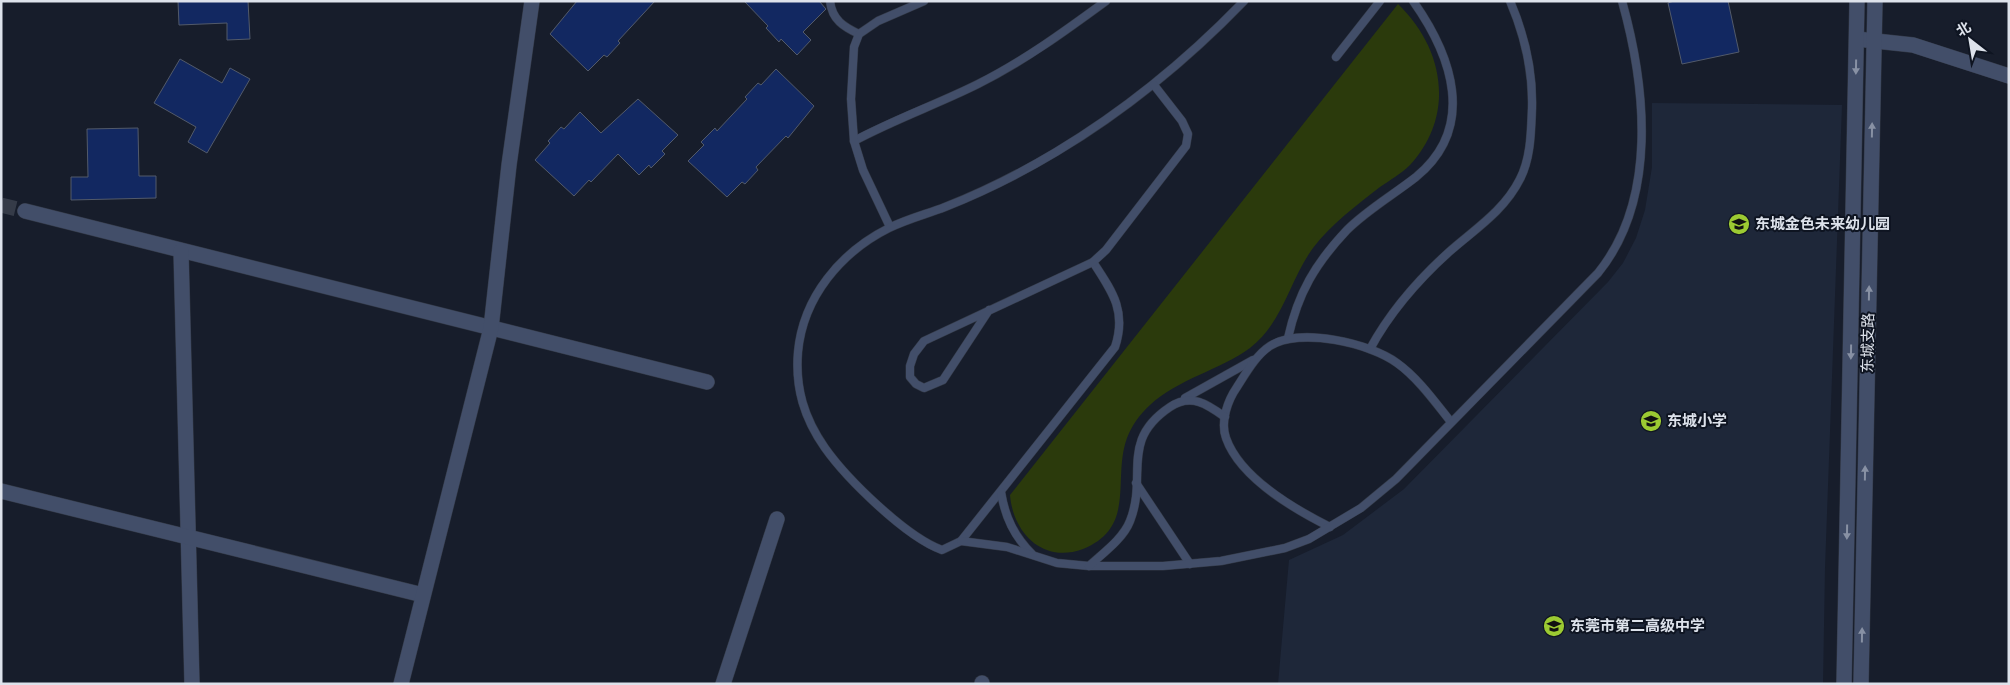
<svg xmlns="http://www.w3.org/2000/svg" width="2010" height="685" font-family="'Fira Sans','Noto Sans SC',sans-serif">
  <style>
    .built { fill: #1e2739 }
    .green { fill: #2b3a0c }
    .building { fill: #122861; stroke: #525a6a }
    .lines { fill: none; stroke-linecap: round; stroke-linejoin: round }
    .minor-tunnel { stroke: #353b48; stroke-width: 15; stroke-dasharray: 15 8; stroke-linecap: butt }
    .service-casing { stroke: #333946; stroke-width: 9 }
    .minor-casing { stroke: #333946; stroke-width: 16 }
    .tertiary-casing { stroke: #333946; stroke-width: 16 }
    .service { stroke: #424e69; stroke-width: 8 }
    .minor { stroke: #424e69; stroke-width: 15 }
    .tertiary { stroke: #424e69; stroke-width: 15 }
    .oneway { fill: #8891a4 }
    .labels { text-anchor: middle; dominant-baseline: central; stroke-width: 4; stroke-linejoin: round; paint-order: stroke }
    .poi-label { font-size: 15px; font-weight: bold; fill: #dde2eb; stroke: #0e1421; text-anchor: start }
    .street-label { font-size: 15px; fill: #dde2eb; stroke: #0e1421 }
  </style>
  <rect width="100%" height="100%" fill="#171d2b"/>
  <!-- built -->
  <path class="built" d="M 1652,103 L 1842,105 L 1825,568 L 1823,684 L 1278,684 L 1289,560 L 1343,535 L 1404,489 L 1608,282 L 1623,263 L 1636,238 L 1645,210 L 1652,167 Z"/>
  <!-- green -->
  <path class="green" d="M 1398,4 C 1444,48 1456,115 1410,165 C 1401,174 1390,180 1380,187 C 1357,205 1331,224 1313,248 C 1290,279 1283,323 1250,348 C 1220,370 1178,379 1150,405 C 1140,414 1132,425 1127,438 C 1112,479 1137,527 1083,549 C 1043,564 1013,533 1010,495 Z"/>
  <!-- building -->
  <g class="building">
    <path d="M 178,1 L 248,1 L 250,39 L 227,40 L 227,23 L 179,25 Z"/>
    <path d="M 577,1 L 655,1 L 618,41 L 620,43 L 607,57 L 604,55 L 588,71 L 550,34 Z"/>
    <path d="M 744,1 L 819,1 L 826,9 L 803,32 L 811,40 L 797,55 L 781,39 L 779,42 L 766,28 L 768,26 Z"/>
    <path d="M 1674,1 L 1728,1 L 1739,52 L 1682,64 L 1668,3 Z"/>
    <path d="M 180,59 L 222,83 L 230,68 L 250,79 L 207,153 L 188,142 L 196,127 L 154,103 Z"/>
    <path d="M 776,69 L 814,106 L 788,138 L 786,136 L 756,167 L 758,170 L 745,184 L 742,182 L 727,197 L 688,161 L 704,145 L 701,142 L 715,128 L 717,131 L 747,99 L 745,97 L 758,83 L 761,85 Z"/>
    <path d="M 638,99 L 678,135 L 662,151 L 665,154 L 651,168 L 649,165 L 639,175 L 618,154 L 591,182 L 589,180 L 574,196 L 535,160 L 550,143 L 548,141 L 561,127 L 564,129 L 580,112 L 601,133 Z"/>
    <path d="M 138,128 L 139,176 L 156,176 L 156,198 L 71,200 L 71,177 L 88,177 L 87,129 Z"/>
  </g>
  <g class="lines">
    <!-- minor-tunnel -->
    <path class="minor-tunnel" d="M 1,205 L 25,211"/>
    <!-- service casing -->
    <g class="service-casing">
      <g id="service">
        <path d="M 830,1 C 832,20 844,27 859,34"/>
        <path d="M 1336,57 L 1380,1"/>
        <path d="M 854,141 C 895,119 938,104 978,84 C 1024,61 1065,31 1106,1"/>
        <path d="M 890,227 L 863,170 L 854,141 L 851,99 L 854,47 L 859,34 L 878,21 L 924,1"/>
        <path d="M 1093,262 C 1112,291 1127,311 1115,347 L 961,541 L 942,550 C 906,537 847,479 825,448 C 804,418 795,388 798,352 C 803,297 841,252 889,228 C 907,219 927,214 945,207 C 983,192 1021,173 1056,152 C 1126,110 1187,60 1244,1"/>
        <path d="M 989,310 L 943,380 L 924,388 L 916,384 L 910,377 L 910,366 L 914,354 L 924,341 L 1093,262 L 1106,250 L 1186,146 L 1188,134 L 1182,121 L 1154,85"/>
        <path d="M 1288,338 C 1298,293 1315,264 1347,230 C 1367,210 1393,195 1416,177 C 1477,127 1452,56 1413,1"/>
        <path d="M 1370,349 C 1390,312 1418,280 1449,252 C 1475,229 1504,211 1520,179 C 1531,158 1531,131 1532,108 C 1533,70 1525,36 1510,1"/>
        <path d="M 1185,398 L 1253,360"/>
        <path d="M 1136,483 L 1190,564"/>
        <path d="M 1001,492 C 1005,517 1014,536 1032,554"/>
        <path d="M 1330,527 C 1294,509 1240,478 1226,438 C 1220,421 1228,400 1237,387 C 1246,373 1256,355 1270,346 C 1300,327 1370,343 1397,363 C 1418,378 1435,402 1451,422"/>
        <path d="M 961,541 L 1007,547 L 1057,563 L 1089,566 L 1163,566 L 1221,561 L 1285,548 L 1309,539 L 1361,508 L 1396,479 L 1598,273 C 1658,199 1646,87 1622,1"/>
        <path d="M 1089,566 C 1103,553 1123,539 1130,521 C 1148,476 1119,441 1170,407 C 1191,393 1207,404 1225,417"/>
      </g>
    </g>
    <!-- minor casing -->
    <g class="minor-casing">
      <g id="minor">
        <path d="M 1857,39 L 1913,45 L 2009,76"/>
        <path d="M 25,211 L 707,382"/>
        <path d="M 181,251 L 192,684"/>
        <path d="M 1,491 L 423,595"/>
        <path d="M 982,683 L 982,684"/>
        <path d="M 401,684 L 491,328 L 509,165 L 532,1"/>
        <path d="M 723,684 L 777,519"/>
      </g>
    </g>
    <!-- tertiary casing -->
    <g class="tertiary-casing">
      <g id="tertiary">
        <path d="M 1844,684 L 1857,1"/>
        <path d="M 1861,684 L 1875,1"/>
      </g>
    </g>
    <!-- service -->
    <use href="#service" class="service"/>
    <!-- minor -->
    <use href="#minor" class="minor"/>
    <!-- tertiary -->
    <use href="#tertiary" class="tertiary"/>
  </g>
  <!-- one-way arrows -->
  <defs><path id="oneway-solid" d="M-6-.8H1V-3.2L6.5 0L1 3.2V.8H-6Z" transform="scale(1.25)"/></defs>
  <g class="oneway">
    <use href="#oneway-solid" transform="translate(1856 67) rotate(91)"/>
    <use href="#oneway-solid" transform="translate(1872 130) rotate(-89)"/>
    <use href="#oneway-solid" transform="translate(1869 293) rotate(-89)"/>
    <use href="#oneway-solid" transform="translate(1851 352) rotate(91)"/>
    <use href="#oneway-solid" transform="translate(1865 473) rotate(-89)"/>
    <use href="#oneway-solid" transform="translate(1847 532) rotate(91)"/>
    <use href="#oneway-solid" transform="translate(1862 635) rotate(-89)"/>
  </g>
  <!-- icons -->
  <defs>
    <g id="school-disc" transform="scale(1.125)"><circle r="9.5" fill="#9cca32" stroke="#0e1421"/><path d="M0-5L7-2L0 1L-7-2ZM-4 1L0 2.5L4 1V4Q0 6-4 4Z" fill="#111"/></g>
  </defs>
  <g fill-rule="evenodd">
    <use href="#school-disc" x="1739" y="224"/>
    <use href="#school-disc" x="1651" y="421"/>
    <use href="#school-disc" x="1554" y="626"/>
  </g>
  <g class="labels">
    <!-- poi labels -->
    <g class="poi-label">
      <text x="1755" y="224">东城金色未来幼儿园</text>
      <text x="1667" y="421">东城小学</text>
      <text x="1570" y="626">东莞市第二高级中学</text>
    </g>
    <!-- street labels -->
    <g class="street-label">
      <text transform="translate(1868 343) rotate(-89)">东城支路</text>
    </g>
  </g>
  <!-- border -->
  <rect width="2010" height="685" fill="none" stroke="#dde2eb" stroke-width="5"/>
  <!-- north arrow -->
  <g transform="translate(1970 40) rotate(329)" stroke="#0e1421" stroke-width="4" paint-order="stroke">
  <path d="M0-4L9 19L0 12L-9 19Z" fill="#dde2eb"/>
  <text y="-8" font-size="14" font-weight="bold" text-anchor="middle" fill="#dde2eb">北</text>
  </g>
</svg>
